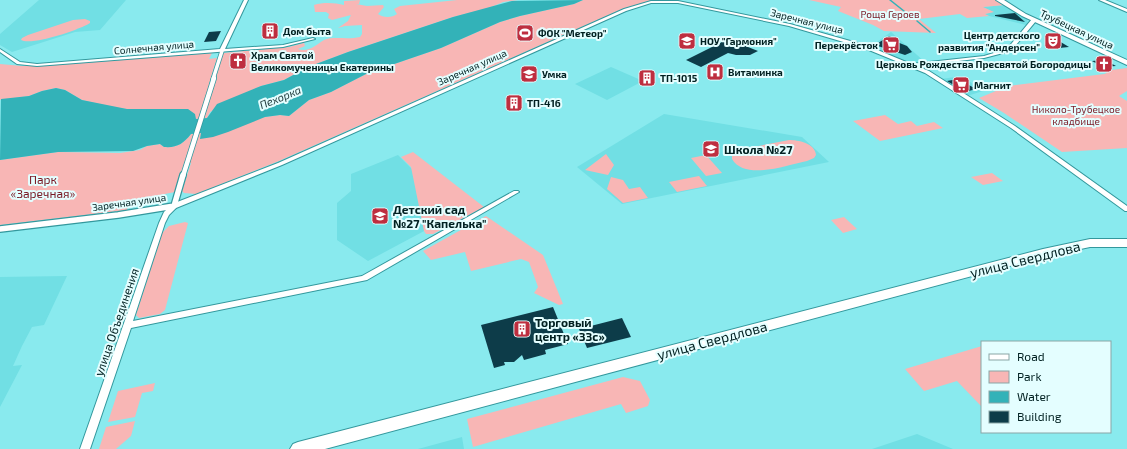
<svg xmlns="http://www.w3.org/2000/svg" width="1127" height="449" font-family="'Exo 2',sans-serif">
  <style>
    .built { fill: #71dfe4 }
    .green { fill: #f8b6b5 }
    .water { fill: #33b2b8 }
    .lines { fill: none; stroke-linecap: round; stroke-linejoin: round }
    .stream { stroke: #33b2b8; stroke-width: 1.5 }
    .building { fill: #0d3c49 }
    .pedestrian-far2-casing { stroke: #33989d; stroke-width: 5 }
    .pedestrian-far1-casing { stroke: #33989d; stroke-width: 6 }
    .pedestrian-casing { stroke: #33989d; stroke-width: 8 }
    .minor-casing { stroke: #33989d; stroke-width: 2 }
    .secondary-casing { stroke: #33989d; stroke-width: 2 }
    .pedestrian-far2 { stroke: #fff; stroke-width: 3.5 }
    .pedestrian-far1 { stroke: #fff; stroke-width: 4.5 }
    .pedestrian { stroke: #fff; stroke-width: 5.5 }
    .minor { fill: #fff; fill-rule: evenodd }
    .secondary { fill: #fff; fill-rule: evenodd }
    .labels { text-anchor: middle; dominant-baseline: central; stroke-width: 4; stroke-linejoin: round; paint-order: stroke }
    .far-park-label { font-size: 10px; fill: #791824; stroke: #e4feff }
    .far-street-label { font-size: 10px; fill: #012021; stroke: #e4feff }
    .far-poi-label { font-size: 10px; font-weight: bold; fill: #012021; stroke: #e4feff; text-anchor: start }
    .far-water-label { font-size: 11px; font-style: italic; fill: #1d3839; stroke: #e4feff }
    .poi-label { font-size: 12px; font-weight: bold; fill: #012021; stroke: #e4feff; text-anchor: start }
    .park-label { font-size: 12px; fill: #791824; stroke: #e4feff }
    .street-label { font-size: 12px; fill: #012021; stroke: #e4feff }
    .near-street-label { font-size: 14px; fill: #012021; stroke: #e4feff }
  </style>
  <rect width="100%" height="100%" fill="#89eaee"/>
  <!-- built -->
  <g class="built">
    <path d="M 39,0 L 126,0 L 100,30 L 75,32 L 12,52 L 0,45 L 0,34 Z"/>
    <path d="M 1005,5 L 1027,19 L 1028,23 L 1026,25 L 989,16 L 984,14 L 993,12 L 982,7 Z"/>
    <path d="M 891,32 L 925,62 L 908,63 L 870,47 Z"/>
    <path d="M 611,67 L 643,81 L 607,100 L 575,84 Z"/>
    <path d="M 962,76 L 983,91 L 967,96 L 941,79 Z"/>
    <path d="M 664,114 L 802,137 L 829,162 L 622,204 L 577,167 Z"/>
    <path d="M 398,155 L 415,172 L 426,230 L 368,261 L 337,240 L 337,203 L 351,191 L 351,174 Z"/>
    <path d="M 67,276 L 44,325 L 32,327 L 22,346 L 13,366 L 22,365 L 0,407 L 0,277 Z"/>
    <path d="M 917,434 L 953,449 L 872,449 Z"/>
    <path d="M 462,437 L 464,449 L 418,449 Z"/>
  </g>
  <!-- green -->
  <g class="green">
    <path d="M 360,0 L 359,4 L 356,4 L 367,6 L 383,5 L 384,7 L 378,14 C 383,18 392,18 397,14 L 394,9 L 400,6 L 457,0 L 518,0 L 503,2 L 489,8 L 453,17 L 348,52 L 308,67 L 284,80 L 261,86 L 210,112 L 207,118 L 195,119 L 166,109 L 127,109 L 117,108 L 82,100 L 65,90 L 56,88 L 42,91 L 29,96 L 0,100 L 0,64 L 22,66 L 44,66 L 212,53 L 209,59 L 217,58 L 209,84 L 214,84 L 223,53 L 289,47 L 304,43 L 305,46 L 298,49 C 308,53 316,45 324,40 C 332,36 348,40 360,37 L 362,34 L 362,25 L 345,26 L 338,28 L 348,21 L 351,15 L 332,20 L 328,18 L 329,14 L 326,12 L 315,12 L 314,5 C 324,2 335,3 344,5 L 344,1 Z"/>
    <path d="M 583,0 L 652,0 L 622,9 L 279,161 L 196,194 L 184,193 L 182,191 L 191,163 L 184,164 L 175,192 L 129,201 L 127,210 L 0,225 L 0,160 L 58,152 L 120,153 L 140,150 L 147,146 L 160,144 L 164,147 C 177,148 183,144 191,134 L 202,133 L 200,138 L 265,117 L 280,115 L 289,116 L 309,100 L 331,92 L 368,73 L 441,48 L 500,22 L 520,16 L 574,4 Z"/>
    <path d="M 809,0 L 997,0 L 1005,5 L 983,7 L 994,12 L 985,14 L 989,16 L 967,18 L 960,14 L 919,19 L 936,33 L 884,31 L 873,25 L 838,11 L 841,7 Z"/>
    <path d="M 85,19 L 90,21 L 90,23 C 79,30 31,46 21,40 L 22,38 L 28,35 L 73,20 Z"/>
    <path d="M 1127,68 L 1127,91 L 1119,96 L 1127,101 L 1127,148 L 1062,152 L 1004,113 L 979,98 L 1008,86 L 1104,74 L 1107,73 L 1104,71 Z"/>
    <path d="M 885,115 L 898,124 L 911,121 L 917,126 L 934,122 L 943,128 L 880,141 L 853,121 Z"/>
    <path d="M 789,140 C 798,140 815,143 816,155 L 814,158 L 807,161 C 787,165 745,181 732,159 L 732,155 L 738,150 Z"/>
    <path d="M 413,152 L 484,207 L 433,234 L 426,234 L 424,231 L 411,167 L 401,157 Z"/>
    <path d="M 606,154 L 614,165 L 608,175 L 585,170 Z"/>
    <path d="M 706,155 L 722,173 L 706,176 L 691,158 Z"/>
    <path d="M 992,173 L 1003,181 L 983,185 L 971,177 Z"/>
    <path d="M 699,176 L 707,186 L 677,192 L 669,182 Z"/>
    <path d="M 611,177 L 623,180 L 629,189 L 640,187 L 648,198 L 623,203 L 607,189 Z"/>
    <path d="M 486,216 L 543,255 L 563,304 L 559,305 L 534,293 L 538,287 L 529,262 L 521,259 L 471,271 L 465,252 L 431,260 L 423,251 Z"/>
    <path d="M 844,217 L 857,229 L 843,233 L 831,220 Z"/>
    <path d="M 185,222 L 188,223 L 165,310 L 160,314 L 139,318 L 136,315 L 162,233 L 169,226 Z"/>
    <path d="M 982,346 L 982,406 L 981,406 L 957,381 L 924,391 L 905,369 Z"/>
    <path d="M 623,377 L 640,381 L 650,400 L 648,406 L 626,413 L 621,404 L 473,447 L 467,419 Z"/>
    <path d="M 155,383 L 153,391 L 142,393 L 135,417 L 108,422 L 118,391 Z"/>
    <path d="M 135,421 L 131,436 L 116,449 L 99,449 L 106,427 Z"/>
  </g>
  <!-- water -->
  <path class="water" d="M 583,0 L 574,4 L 520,16 L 500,22 L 441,48 L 368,73 L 331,92 L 309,100 L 289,116 L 280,115 L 265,117 L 228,132 L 213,137 L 200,139 L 201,133 L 191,134 C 183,144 177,148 164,147 L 160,144 L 147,146 L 133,151 L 58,152 L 0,160 L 1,99 L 29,96 L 42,91 L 56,88 L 65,90 L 82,100 L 127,109 L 188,109 L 195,114 L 196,119 L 207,118 L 217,104 L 261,86 L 284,80 L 308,67 L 348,52 L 453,17 L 512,1 Z"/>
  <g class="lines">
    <!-- stream -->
    <g class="stream">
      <path d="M 890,0 L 914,19"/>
      <path d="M 917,21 L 930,32"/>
    </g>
  </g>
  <!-- building -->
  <g class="building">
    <path d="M 1015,13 L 1025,22 L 995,16 L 995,15 Z"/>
    <path d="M 221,31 L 216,41 L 204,42 L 209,32 Z"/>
    <path d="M 889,36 L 899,40 L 897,42 L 907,46 L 912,52 L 905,55 L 875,45 Z"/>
    <path d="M 1054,38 L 1069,47 L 1059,48 L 1045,39 Z"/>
    <path d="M 728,39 L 758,51 L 750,55 L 736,55 L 728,53 L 701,67 L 686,60 Z"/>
    <path d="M 245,56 L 244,64 L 231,66 L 233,58 Z"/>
    <path d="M 1103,60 L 1105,60 L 1116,66 L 1103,67 L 1092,61 Z"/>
    <path d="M 958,79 L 976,89 L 965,92 L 947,81 Z"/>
    <path d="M 553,307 L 568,344 L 545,350 L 546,354 L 524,360 L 522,355 L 514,362 L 504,362 L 505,365 L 494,368 L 481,325 Z"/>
    <path d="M 622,318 L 631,337 L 587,348 L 579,329 Z"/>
  </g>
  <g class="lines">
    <!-- pedestrian-far2 casing -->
    <g class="pedestrian-far2-casing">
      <path id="pedestrian-far2" d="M 213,79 L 222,51"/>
    </g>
    <!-- pedestrian-far1 casing -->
    <g class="pedestrian-far1-casing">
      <path id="pedestrian-far1" d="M 183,176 L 214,78"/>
    </g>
    <!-- pedestrian casing -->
    <g class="pedestrian-casing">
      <path id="pedestrian" d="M 0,229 L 118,215 L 174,206 L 183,175"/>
    </g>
    <!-- minor casing -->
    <g class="minor-casing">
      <g id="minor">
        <path d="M 244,0 L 248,0 L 225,49 L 283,45 L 313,38 L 315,39 L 283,47 L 37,66 L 17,64 L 0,52 L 0,49 L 20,62 L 37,64 L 220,49 Z"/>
        <path d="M 1099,0 L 1105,0 L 1127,9 L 1127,12 Z"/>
        <path d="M 651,1 L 678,1 L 790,24 L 868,46 L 911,64 L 984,56 L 1007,49 L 1032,19 L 1036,19 L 1036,21 L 1011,51 L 984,58 L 916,66 L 929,71 L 1015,126 L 1127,206 L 1127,211 L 1125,211 L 1011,128 L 925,73 L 864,48 L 789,26 L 678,3 L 651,3 L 626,11 L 282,165 L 176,208 L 169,215 L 165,223 L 133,321 L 362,276 L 514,191 L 518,191 L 519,192 L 367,280 L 131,328 L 90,449 L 80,449 L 159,223 L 164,212 L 172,204 L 278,163 L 624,9 Z"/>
      </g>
    </g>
    <!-- secondary casing -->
    <g class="secondary-casing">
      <g id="secondary">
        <path d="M 996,0 L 1004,0 L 1026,14 L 1127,60 L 1127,65 L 1022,16 Z"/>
        <path d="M 1090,239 L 1127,239 L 1127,247 L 1090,247 L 1043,257 L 325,449 L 290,449 L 293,444 L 298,442 L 1043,249 Z"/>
      </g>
    </g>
    <!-- pedestrian-far2 -->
    <use href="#pedestrian-far2" class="pedestrian-far2"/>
    <!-- pedestrian-far1 -->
    <use href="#pedestrian-far1" class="pedestrian-far1"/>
    <!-- pedestrian -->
    <use href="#pedestrian" class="pedestrian"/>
    <!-- minor -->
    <use href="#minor" class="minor"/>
    <!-- secondary -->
    <use href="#secondary" class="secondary"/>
  </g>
  <!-- icons -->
  <defs>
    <g id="building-square" transform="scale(0.9)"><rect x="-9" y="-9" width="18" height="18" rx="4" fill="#be2e3f" stroke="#e4feff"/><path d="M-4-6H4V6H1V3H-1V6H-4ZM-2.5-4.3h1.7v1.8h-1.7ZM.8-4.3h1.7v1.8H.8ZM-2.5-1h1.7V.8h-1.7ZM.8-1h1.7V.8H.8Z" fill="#fff"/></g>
    <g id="stadium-square" transform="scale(0.9)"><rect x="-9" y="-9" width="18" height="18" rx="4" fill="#be2e3f" stroke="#e4feff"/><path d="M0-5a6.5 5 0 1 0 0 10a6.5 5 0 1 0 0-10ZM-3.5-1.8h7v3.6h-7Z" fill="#fff"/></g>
    <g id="school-square" transform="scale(0.9)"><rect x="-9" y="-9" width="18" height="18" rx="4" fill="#be2e3f" stroke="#e4feff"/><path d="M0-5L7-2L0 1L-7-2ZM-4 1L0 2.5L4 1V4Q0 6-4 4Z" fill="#fff"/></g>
    <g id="theatre-square" transform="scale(0.9)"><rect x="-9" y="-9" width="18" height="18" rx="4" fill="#be2e3f" stroke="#e4feff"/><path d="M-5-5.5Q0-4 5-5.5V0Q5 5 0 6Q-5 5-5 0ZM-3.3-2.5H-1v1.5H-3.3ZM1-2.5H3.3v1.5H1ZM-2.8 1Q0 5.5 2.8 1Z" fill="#fff"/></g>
    <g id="supermarket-square" transform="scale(0.9)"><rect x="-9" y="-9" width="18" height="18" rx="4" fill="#be2e3f" stroke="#e4feff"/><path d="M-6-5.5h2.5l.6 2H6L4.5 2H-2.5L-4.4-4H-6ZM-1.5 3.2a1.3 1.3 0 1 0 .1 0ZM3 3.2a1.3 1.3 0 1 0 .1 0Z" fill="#fff"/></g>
    <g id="church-square" transform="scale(0.9)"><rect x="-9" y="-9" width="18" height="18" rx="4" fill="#be2e3f" stroke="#e4feff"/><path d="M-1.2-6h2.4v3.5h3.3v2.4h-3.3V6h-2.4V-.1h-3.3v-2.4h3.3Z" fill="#fff"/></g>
    <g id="hospital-square" transform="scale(0.9)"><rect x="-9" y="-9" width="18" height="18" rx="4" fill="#be2e3f" stroke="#e4feff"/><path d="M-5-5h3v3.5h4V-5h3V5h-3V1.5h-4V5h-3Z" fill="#fff"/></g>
  </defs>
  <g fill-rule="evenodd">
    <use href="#building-square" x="270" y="31"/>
    <use href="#stadium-square" x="525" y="33"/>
    <use href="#school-square" x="687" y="41"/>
    <use href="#theatre-square" x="1053" y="41"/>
    <use href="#supermarket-square" x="891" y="45"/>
    <use href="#church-square" x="238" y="61"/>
    <use href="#church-square" x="1104" y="64"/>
    <use href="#hospital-square" x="715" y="72"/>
    <use href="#school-square" x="529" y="74"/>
    <use href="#building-square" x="647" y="78"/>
    <use href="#supermarket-square" x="961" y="85"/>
    <use href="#building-square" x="514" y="103"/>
    <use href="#school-square" x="711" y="149"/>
    <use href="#school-square" x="380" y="216"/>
    <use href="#building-square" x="522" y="329"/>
  </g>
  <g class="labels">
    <!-- far-park labels -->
    <g class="far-park-label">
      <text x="890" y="14">Роща Героев</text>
      <text x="1076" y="109">Николо-Трубецкое<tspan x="1076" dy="12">кладбище</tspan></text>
    </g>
    <!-- far-street labels -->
    <g class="far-street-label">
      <text transform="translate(807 21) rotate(14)">Заречная улица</text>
      <text transform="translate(1077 29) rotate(25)">Трубецкая улица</text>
      <text transform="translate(154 47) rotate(-5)">Солнечная улица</text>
      <text transform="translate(472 67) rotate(-24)">Заречная улица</text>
      <text transform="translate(129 202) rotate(-8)">Заречная улица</text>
    </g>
    <!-- far-poi labels -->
    <g class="far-poi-label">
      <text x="283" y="31">Дом быта</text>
      <text x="538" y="33">ФОК "Метеор"</text>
      <text x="1040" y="35" text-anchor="end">Центр детского<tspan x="1040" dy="12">развития "Андерсен"</tspan></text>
      <text x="700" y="41">НОУ "Гармония"</text>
      <text x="878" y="45" text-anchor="end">Перекрёсток</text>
      <text x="251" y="55">Храм Святой<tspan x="251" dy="12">Великомученицы Екатерины</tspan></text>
      <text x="1091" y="64" text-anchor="end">Церковь Рождества Пресвятой Богородицы</text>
      <text x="728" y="72">Витаминка</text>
      <text x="542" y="74">Умка</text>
      <text x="660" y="78">ТП-1015</text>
      <text x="974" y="85">Магнит</text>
      <text x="527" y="103">ТП-416</text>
    </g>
    <!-- far-water labels -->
    <g class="far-water-label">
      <text transform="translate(280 97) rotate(-22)">Пехорка</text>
    </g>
    <!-- poi labels -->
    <g class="poi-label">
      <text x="724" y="149">Школа №27</text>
      <text x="393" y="209">Детский сад<tspan x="393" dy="14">№27 "Капелька"</tspan></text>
      <text x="535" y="322">Торговый<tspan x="535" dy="14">центр «33с»</tspan></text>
    </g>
    <!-- park labels -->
    <g class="park-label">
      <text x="43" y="179">Парк<tspan x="43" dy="14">«Заречная»</tspan></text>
    </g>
    <!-- street labels -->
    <g class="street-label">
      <text transform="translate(116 322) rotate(-71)">улица Объединения</text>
    </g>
    <!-- near-street labels -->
    <g class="near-street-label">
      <text transform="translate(1025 259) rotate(-14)">улица Свердлова</text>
      <text transform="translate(712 340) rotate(-15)">улица Свердлова</text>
    </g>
  </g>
  <!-- legend -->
  <rect x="981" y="341" width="130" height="92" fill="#e4feff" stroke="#89a5a6"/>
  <rect x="989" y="354" width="20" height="6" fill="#ffffff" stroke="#89a5a6"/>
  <text x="1017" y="361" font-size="12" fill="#012021">Road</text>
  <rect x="989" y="371" width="20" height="12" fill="#f8b6b5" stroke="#89a5a6"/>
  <text x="1017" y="381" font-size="12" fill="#012021">Park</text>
  <rect x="989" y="391" width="20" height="12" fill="#33b2b8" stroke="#89a5a6"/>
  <text x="1017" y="401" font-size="12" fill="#012021">Water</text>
  <rect x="989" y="411" width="20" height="12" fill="#0d3c49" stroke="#89a5a6"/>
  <text x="1017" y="421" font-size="12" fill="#012021">Building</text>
</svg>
